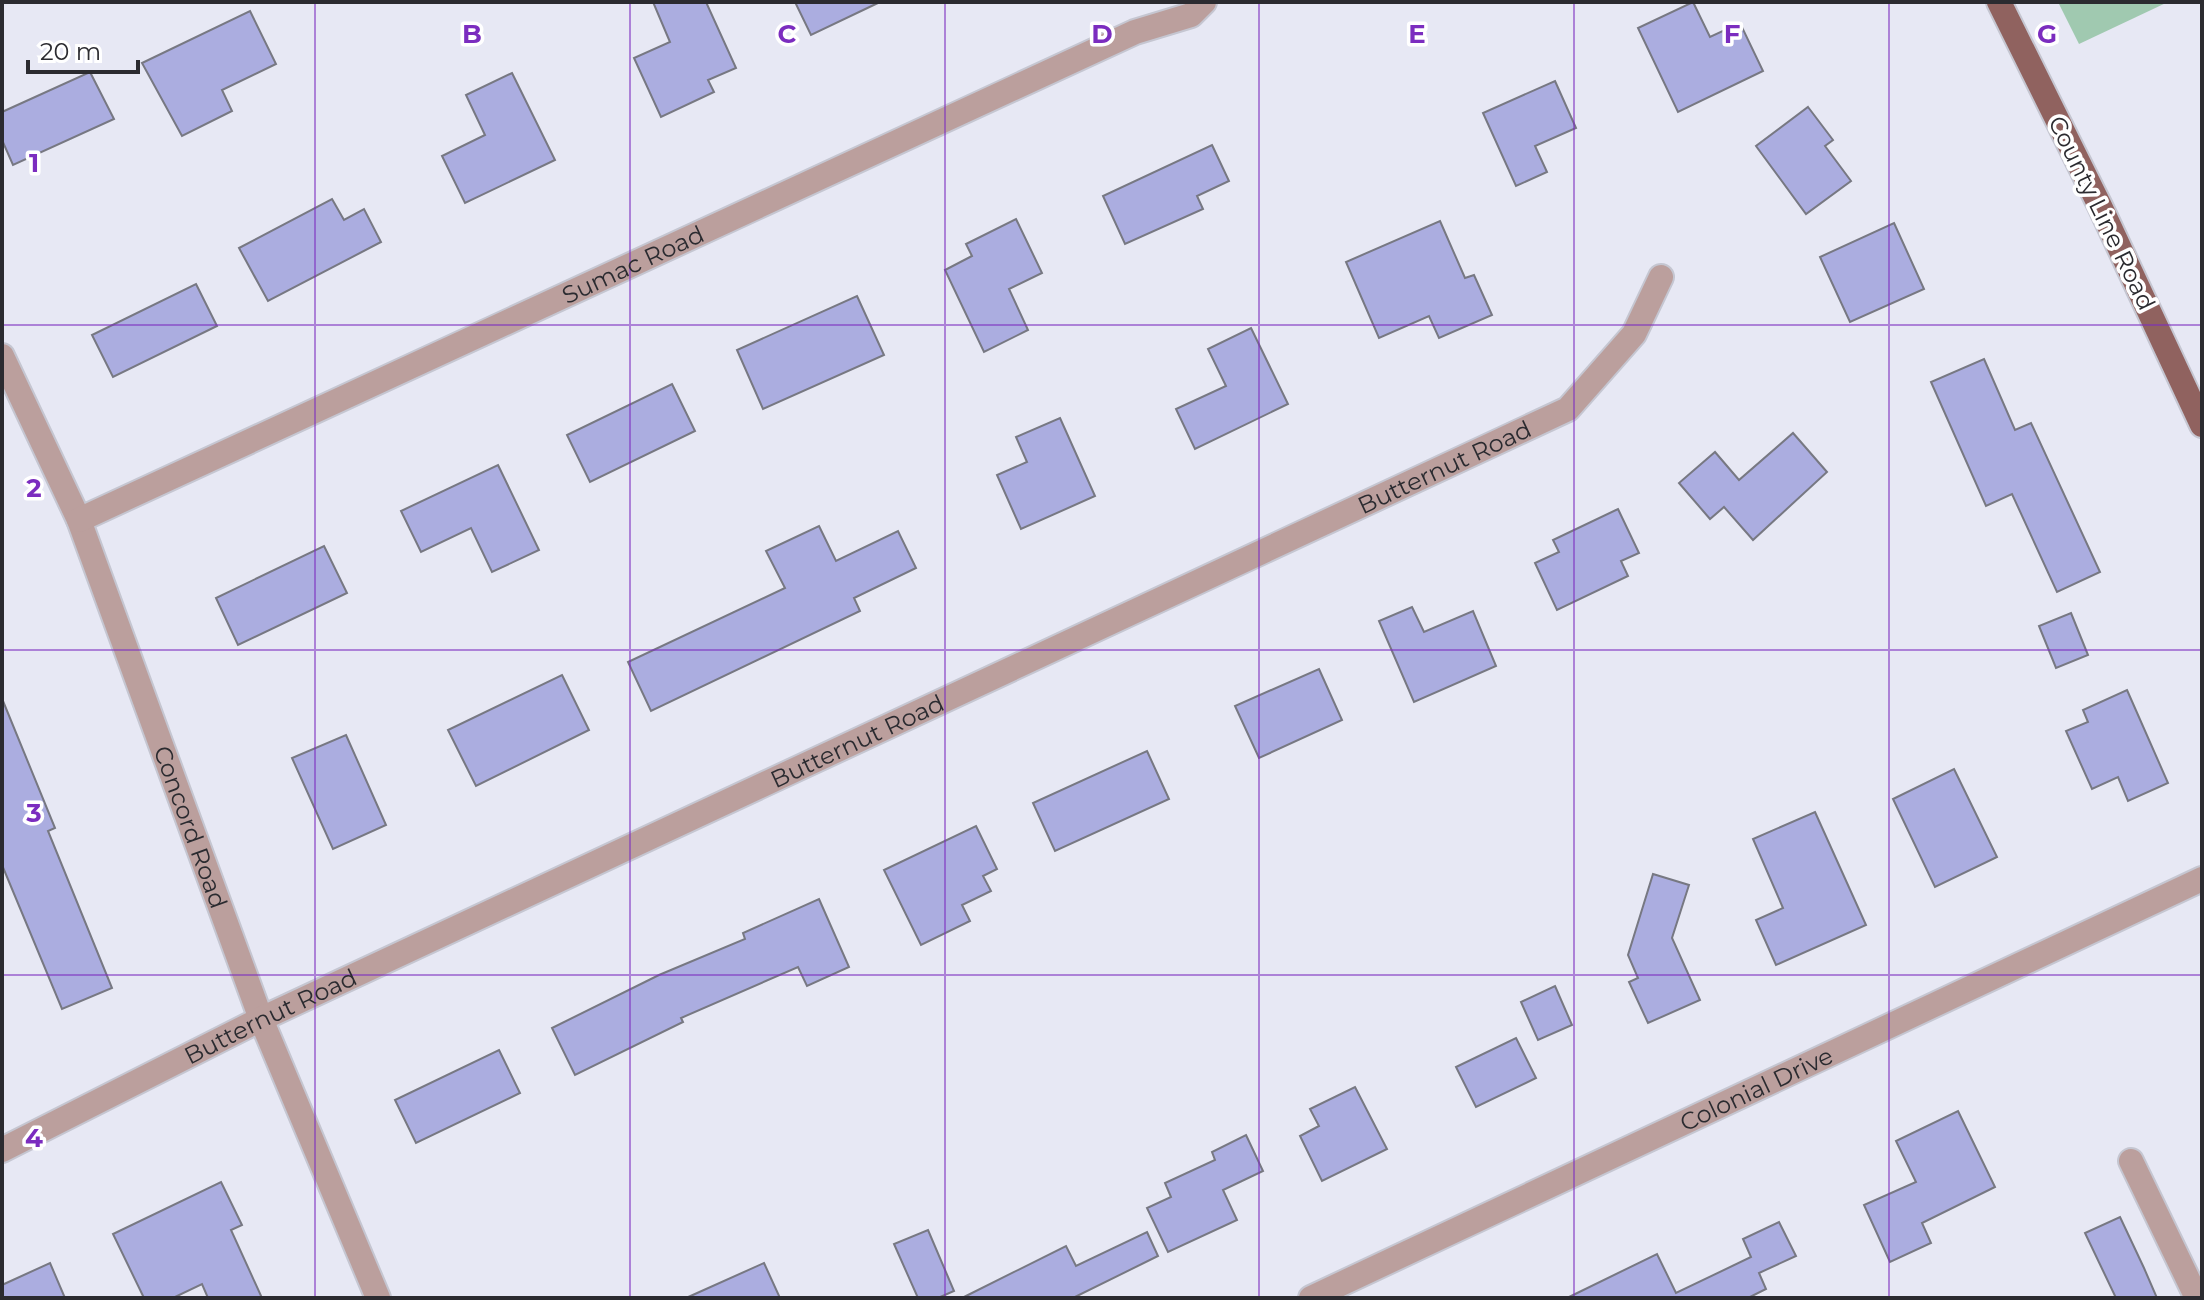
<svg xmlns="http://www.w3.org/2000/svg" width="2204" height="1300" font-family="Montserrat,sans-serif">
  <style>
    .green { fill: #a0c9b0 }
    .building { fill: #abade0; stroke: #777882; stroke-width: 2 }
    .lines { fill: none; stroke-linecap: round; stroke-linejoin: round }
    .minor-casing { stroke: #c5c6d1; stroke-width: 28 }
    .major-casing { stroke: #c5c6d1; stroke-width: 28 }
    .minor { stroke: #bb9f9d; stroke-width: 24 }
    .major { stroke: #90625f; stroke-width: 24 }
    .grid { fill: none; stroke: #7b2cbf; stroke-width: 2; stroke-opacity: 0.55 }
    .labels { text-anchor: middle; dominant-baseline: central; stroke-width: 7; stroke-linejoin: round; paint-order: stroke }
    .street-label { font-size: 24px; fill: #2b2b30; stroke: #fff }
    .grid-label { font-size: 26px; text-anchor: middle; font-weight: bold; fill: #7b2cbf; stroke: #fff; stroke-width: 7; stroke-linejoin: round; paint-order: stroke }
  </style>
  <rect width="100%" height="100%" fill="#e7e8f4"/>
  <!-- green -->
  <path class="green" d="M 2058,2 L 2168,2 L 2079,44 Z"/>
  <!-- building -->
  <g class="building">
    <path d="M 653,2 L 706,2 L 736,68 L 708,80 L 714,92 L 661,117 L 634,58 L 670,42 Z"/>
    <path d="M 795,2 L 880,2 L 811,35 Z"/>
    <path d="M 1693,2 L 1710,37 L 1740,23 L 1763,71 L 1678,112 L 1638,28 Z"/>
    <path d="M 250,11 L 276,64 L 222,90 L 232,111 L 182,136 L 142,63 Z"/>
    <path d="M 90,72 L 114,119 L 13,165 L 2,140 L 2,112 Z"/>
    <path d="M 512,73 L 555,160 L 465,203 L 442,156 L 485,135 L 466,95 Z"/>
    <path d="M 1555,81 L 1576,128 L 1535,146 L 1547,172 L 1516,186 L 1483,113 Z"/>
    <path d="M 1808,107 L 1833,140 L 1825,146 L 1851,181 L 1806,214 L 1756,146 Z"/>
    <path d="M 1212,145 L 1229,181 L 1197,196 L 1203,209 L 1125,244 L 1103,196 Z"/>
    <path d="M 332,199 L 344,220 L 364,209 L 381,242 L 268,301 L 239,248 Z"/>
    <path d="M 1016,219 L 1042,273 L 1009,289 L 1028,330 L 984,352 L 945,270 L 972,256 L 966,244 Z"/>
    <path d="M 1440,221 L 1465,278 L 1474,275 L 1492,315 L 1439,338 L 1429,316 L 1379,338 L 1346,262 Z"/>
    <path d="M 1894,223 L 1924,289 L 1850,322 L 1820,257 Z"/>
    <path d="M 196,284 L 217,326 L 113,377 L 92,335 Z"/>
    <path d="M 857,296 L 884,355 L 763,409 L 737,350 Z"/>
    <path d="M 1251,328 L 1288,404 L 1195,449 L 1176,409 L 1226,386 L 1208,349 Z"/>
    <path d="M 1984,359 L 2015,430 L 2031,423 L 2100,572 L 2057,592 L 2012,494 L 1986,506 L 1931,382 Z"/>
    <path d="M 672,384 L 695,431 L 590,482 L 567,435 Z"/>
    <path d="M 1060,418 L 1095,496 L 1021,529 L 997,475 L 1027,462 L 1016,437 Z"/>
    <path d="M 1793,433 L 1827,472 L 1753,540 L 1724,507 L 1710,519 L 1679,483 L 1715,452 L 1739,480 Z"/>
    <path d="M 498,465 L 539,550 L 492,572 L 471,528 L 421,552 L 401,511 Z"/>
    <path d="M 1618,509 L 1639,553 L 1621,561 L 1628,576 L 1557,610 L 1535,563 L 1559,552 L 1553,540 Z"/>
    <path d="M 819,526 L 836,561 L 898,531 L 916,568 L 854,598 L 860,611 L 651,711 L 628,662 L 785,588 L 766,551 Z"/>
    <path d="M 324,546 L 347,593 L 238,645 L 216,598 Z"/>
    <path d="M 1412,607 L 1424,632 L 1473,611 L 1496,666 L 1414,702 L 1379,621 Z"/>
    <path d="M 2071,613 L 2088,655 L 2056,668 L 2039,626 Z"/>
    <path d="M 1319,669 L 1342,720 L 1259,758 L 1235,706 Z"/>
    <path d="M 562,675 L 589,730 L 476,786 L 448,730 Z"/>
    <path d="M 2127,690 L 2168,783 L 2128,801 L 2118,777 L 2092,789 L 2066,731 L 2088,722 L 2083,710 Z"/>
    <path d="M 3,701 L 55,828 L 48,831 L 112,988 L 62,1009 L 2,865 Z"/>
    <path d="M 346,735 L 386,825 L 333,849 L 292,758 Z"/>
    <path d="M 1147,751 L 1169,799 L 1055,851 L 1033,803 Z"/>
    <path d="M 1954,769 L 1997,857 L 1935,887 L 1893,799 Z"/>
    <path d="M 1815,812 L 1866,925 L 1776,965 L 1756,920 L 1783,908 L 1753,839 Z"/>
    <path d="M 976,826 L 997,869 L 983,876 L 991,891 L 962,905 L 970,921 L 921,945 L 884,870 Z"/>
    <path d="M 1653,874 L 1689,885 L 1672,938 L 1700,1000 L 1648,1023 L 1629,982 L 1638,978 L 1628,955 Z"/>
    <path d="M 819,899 L 849,967 L 807,986 L 798,967 L 681,1018 L 683,1022 L 575,1075 L 552,1028 L 659,975 L 745,939 L 743,933 Z"/>
    <path d="M 1555,986 L 1572,1025 L 1538,1040 L 1521,1002 Z"/>
    <path d="M 1516,1038 L 1536,1078 L 1476,1107 L 1456,1067 Z"/>
    <path d="M 499,1050 L 520,1093 L 416,1143 L 395,1100 Z"/>
    <path d="M 1355,1087 L 1387,1149 L 1322,1181 L 1300,1136 L 1319,1126 L 1310,1109 Z"/>
    <path d="M 1958,1111 L 1995,1187 L 1922,1223 L 1931,1243 L 1890,1262 L 1864,1205 L 1916,1182 L 1896,1141 Z"/>
    <path d="M 1246,1135 L 1263,1171 L 1223,1190 L 1237,1220 L 1168,1252 L 1147,1208 L 1171,1197 L 1165,1183 L 1215,1160 L 1212,1152 Z"/>
    <path d="M 221,1182 L 242,1225 L 231,1230 L 262,1298 L 208,1298 L 202,1284 L 173,1298 L 144,1298 L 113,1234 Z"/>
    <path d="M 2120,1217 L 2144,1268 L 2157,1298 L 2116,1298 L 2085,1233 Z"/>
    <path d="M 1779,1222 L 1796,1256 L 1759,1273 L 1766,1289 L 1748,1298 L 1567,1298 L 1657,1254 L 1676,1293 L 1751,1257 L 1743,1239 Z"/>
    <path d="M 928,1230 L 954,1291 L 938,1298 L 918,1298 L 894,1244 Z"/>
    <path d="M 1147,1232 L 1158,1256 L 1073,1298 L 962,1298 L 1066,1246 L 1076,1266 Z"/>
    <path d="M 50,1263 L 65,1298 L 2,1298 L 2,1285 Z"/>
    <path d="M 764,1263 L 780,1298 L 686,1298 Z"/>
  </g>
  <g class="lines">
    <!-- minor casing -->
    <g class="minor-casing">
      <g id="minor">
        <path id="s1" d="M 2,356 L 79,520 L 261,1019 L 378,1298"/>
        <path id="s2" d="M 79,520 L 1135,32 L 1191,15 L 1204,2"/>
        <path id="s3" d="M 2,1150 L 261,1019 L 1568,409 L 1634,334 L 1661,277"/>
        <path d="M 2131,1161 L 2197,1298"/>
        <path id="s4" d="M 1311,1298 L 2202,879"/>
      </g>
    </g>
    <!-- major casing -->
    <g class="major-casing">
      <path id="major" d="M 1999,2 L 2100,206 L 2202,425"/>
    </g>
    <!-- minor -->
    <use href="#minor" class="minor"/>
    <!-- major -->
    <use href="#major" class="major"/>
  </g>
  <!-- grid -->
  <path class="grid" d="M 315,2 L 315,1298M 630,2 L 630,1298M 945,2 L 945,1298M 1259,2 L 1259,1298M 1574,2 L 1574,1298M 1889,2 L 1889,1298M 2,325 L 2202,325M 2,650 L 2202,650M 2,975 L 2202,975"/>
  <g class="labels">
    <!-- street labels -->
    <g class="street-label">
      <text transform="translate(2102 213) rotate(64)">County Line Road</text>
      <text stroke="none"><textPath href="#s2" startOffset="610">Sumac Road</textPath></text>
      <text stroke="none"><textPath href="#s3" startOffset="1596">Butternut Road</textPath></text>
      <text stroke="none"><textPath href="#s3" startOffset="948">Butternut Road</textPath></text>
      <text stroke="none"><textPath href="#s1" startOffset="508">Concord Road</textPath></text>
      <text stroke="none"><textPath href="#s3" startOffset="300">Butternut Road</textPath></text>
      <text stroke="none"><textPath href="#s4" startOffset="492">Colonial Drive</textPath></text>
    </g>
  </g>
  <g class="grid-label">
    <text x="472" y="43">B</text>
    <text x="787" y="43">C</text>
    <text x="1102" y="43">D</text>
    <text x="1417" y="43">E</text>
    <text x="1732" y="43">F</text>
    <text x="2047" y="43">G</text>
    <text x="34" y="172">1</text>
    <text x="34" y="497">2</text>
    <text x="34" y="822">3</text>
    <text x="34" y="1147">4</text>
  </g>
  <!-- border -->
  <rect width="2204" height="1300" fill="none" stroke="#2b2b30" stroke-width="8"/>
  <!-- scale -->
  <path d="M28 60v12h110v-12" fill="none" stroke="#2b2b30" stroke-width="4"/>
  <text x="40" y="60" font-size="24" fill="#2b2b30" stroke="#ffffff" stroke-width="6" paint-order="stroke">20 m</text>
</svg>
